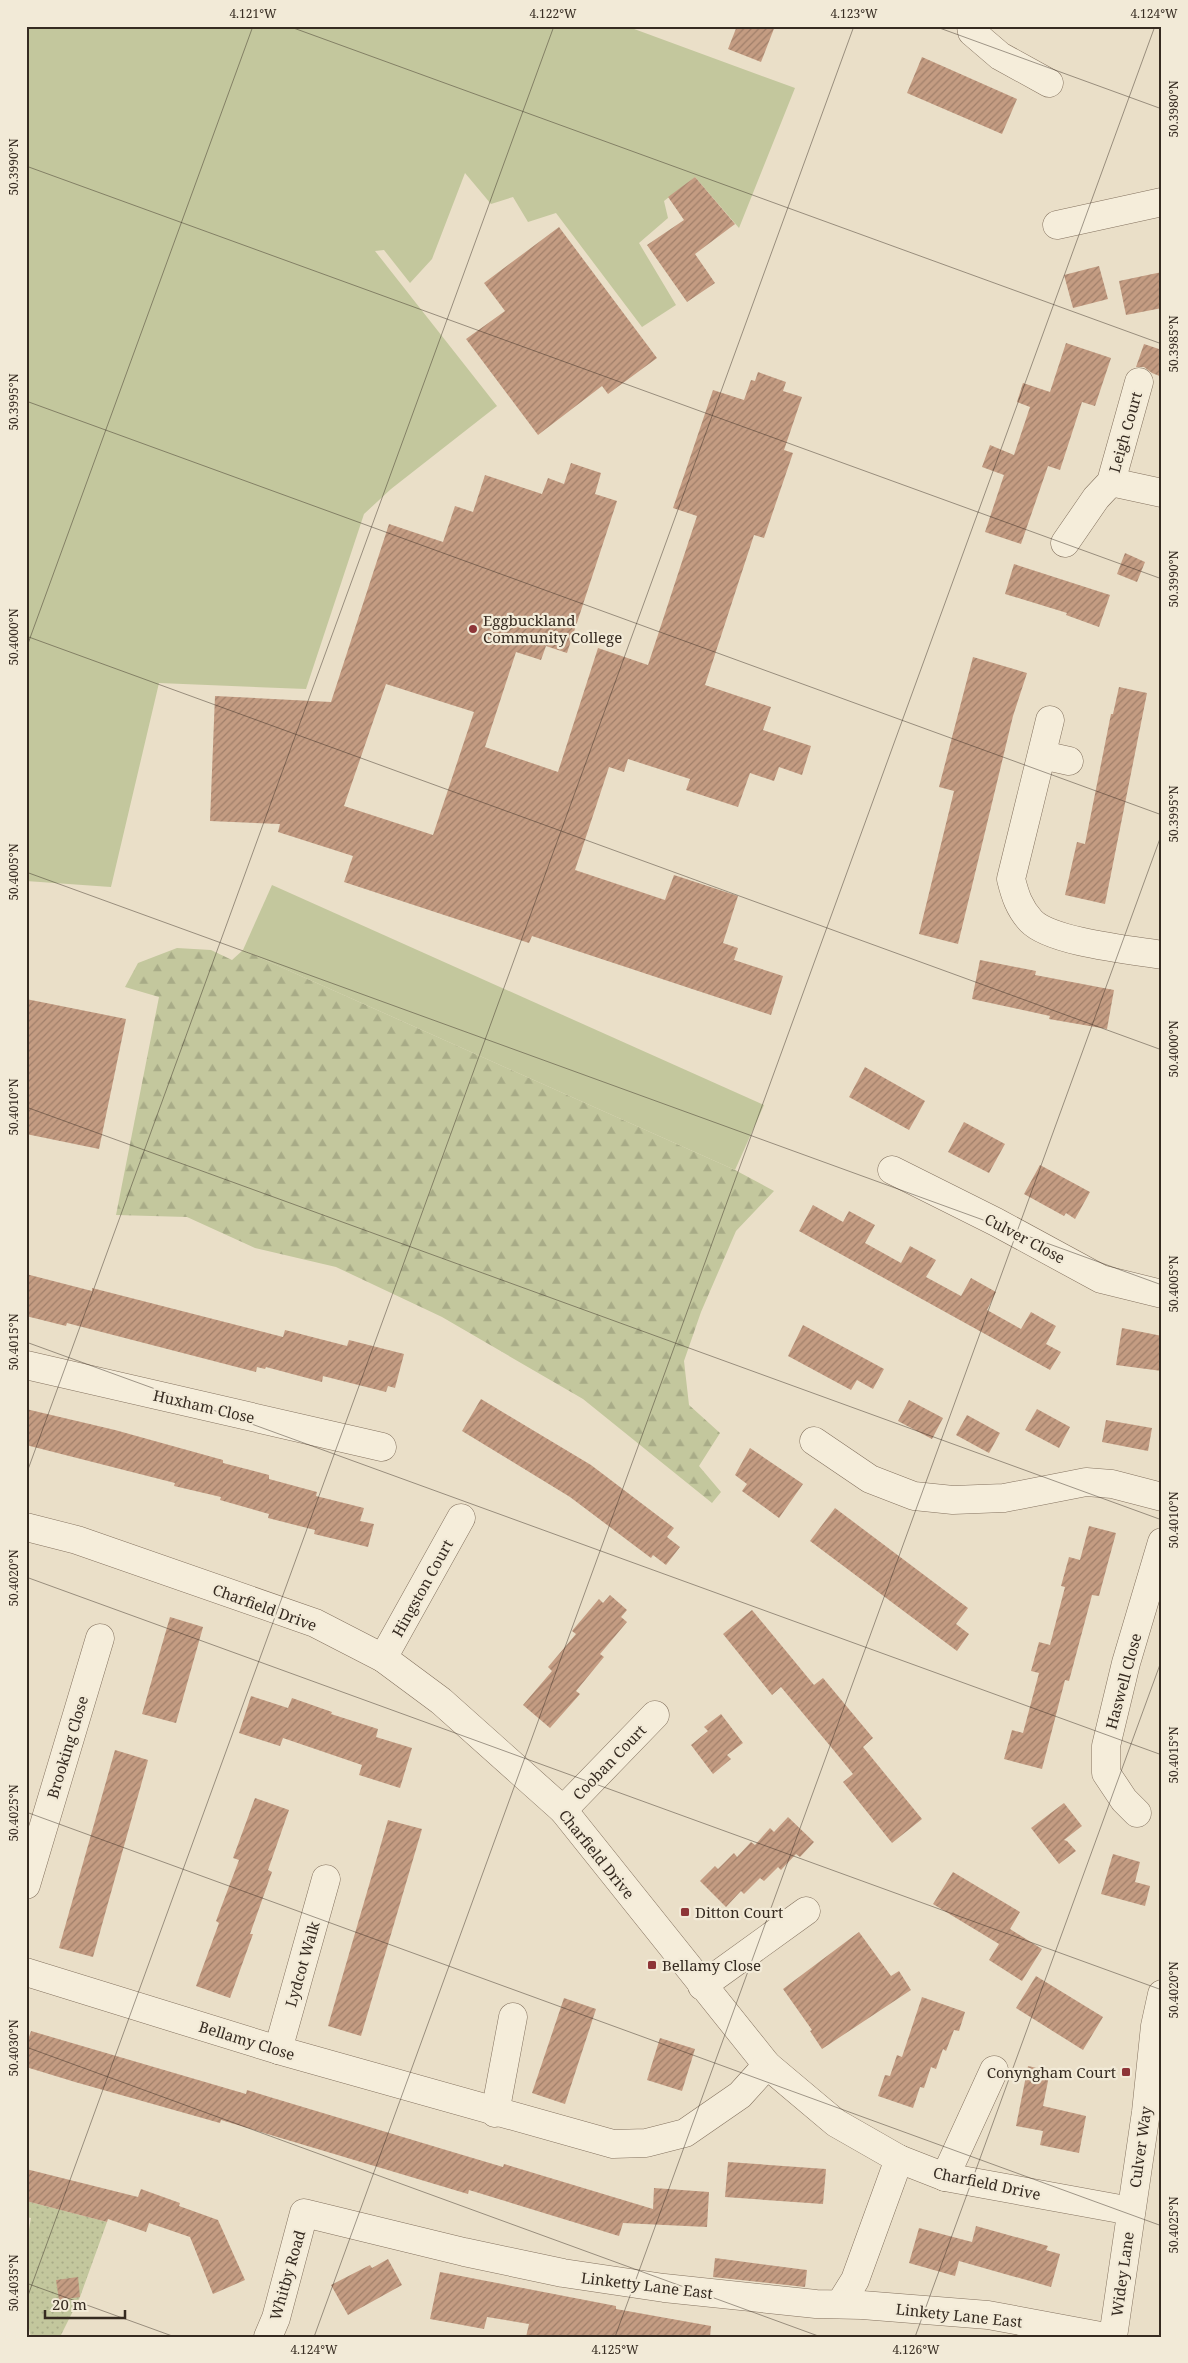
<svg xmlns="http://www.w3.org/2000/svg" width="1188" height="2363" font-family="'Noto Serif',serif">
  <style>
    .grass { fill: url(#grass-dots) }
    .forest { fill: url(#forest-firs) }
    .park { fill: #c3c79d }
    .building { fill: url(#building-hatch); fill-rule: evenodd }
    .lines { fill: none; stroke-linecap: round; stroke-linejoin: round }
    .minor-casing { stroke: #84725f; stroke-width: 29 }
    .minor { stroke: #f5edda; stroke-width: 28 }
    .ticks { fill: none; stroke: #362b21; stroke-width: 1; stroke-opacity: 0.45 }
    .poi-dot { fill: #8d3537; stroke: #f2ead7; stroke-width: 2 }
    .labels { text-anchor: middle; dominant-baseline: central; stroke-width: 4.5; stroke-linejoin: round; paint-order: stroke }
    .street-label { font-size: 15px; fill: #362b21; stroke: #f2ead7 }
    .poi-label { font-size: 15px; fill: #362b21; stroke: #f2ead7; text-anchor: start }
    .neatline { fill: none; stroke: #362b21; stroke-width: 2 }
    .ticks-label { font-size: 12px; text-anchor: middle; fill: #362b21 }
  </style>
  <defs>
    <pattern id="grass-dots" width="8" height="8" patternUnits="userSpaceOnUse" patternTransform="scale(1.25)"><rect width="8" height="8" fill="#c3c79d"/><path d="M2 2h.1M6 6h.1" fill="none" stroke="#a8ab87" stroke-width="1.8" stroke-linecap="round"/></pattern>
    <pattern id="forest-firs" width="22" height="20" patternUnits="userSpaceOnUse" patternTransform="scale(1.25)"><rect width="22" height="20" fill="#c3c79d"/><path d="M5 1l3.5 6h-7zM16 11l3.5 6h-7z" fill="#a8ab87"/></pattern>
    <pattern id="building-hatch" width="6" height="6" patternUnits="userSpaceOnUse" patternTransform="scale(1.25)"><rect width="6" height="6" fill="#c49c82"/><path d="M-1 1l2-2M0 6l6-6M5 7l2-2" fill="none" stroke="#a07f6a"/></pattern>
  </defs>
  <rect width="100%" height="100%" fill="#eadfc8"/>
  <!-- grass -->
  <path class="grass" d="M 26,2201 L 107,2222 L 80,2297 L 60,2337 L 31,2337 C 22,2302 24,2254 31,2218 L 26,2217 Z"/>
  <!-- forest -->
  <path class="forest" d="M 177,948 L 211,950 L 232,960 L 243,950 L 735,1170 L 774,1191 L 736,1231 L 701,1312 L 684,1361 L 689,1405 L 720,1433 L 699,1466 L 721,1492 L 712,1503 L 583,1399 L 442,1317 L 336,1267 L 255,1248 L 187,1217 L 116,1215 L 159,997 L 125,987 L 138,963 Z"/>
  <!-- park -->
  <g class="park">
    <path d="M 26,26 L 626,26 L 795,88 L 739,228 L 695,177 L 664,201 L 668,218 L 639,243 L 676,305 L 642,327 L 556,213 L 528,222 L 513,197 L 491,204 L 465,173 L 432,259 L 410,283 L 384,250 L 375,251 L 497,406 L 391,489 L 364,514 L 306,689 L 159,683 L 111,887 L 26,881 Z"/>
    <path d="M 272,885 L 764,1105 L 735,1170 L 243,950 Z"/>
  </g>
  <!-- building -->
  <g class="building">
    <path d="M 737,26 L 775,26 L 761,62 L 728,49 Z"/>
    <path d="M 922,57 L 1017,99 L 1002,134 L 907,93 Z"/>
    <path d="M 695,177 L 735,224 L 695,254 L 715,283 L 687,302 L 647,245 L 684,220 L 668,197 Z"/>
    <path d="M 559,227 L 657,358 L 608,394 L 602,386 L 538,435 L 466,339 L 505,311 L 484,283 Z"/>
    <path d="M 1099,266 L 1108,299 L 1073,308 L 1064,275 Z"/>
    <path d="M 1162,272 L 1162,308 L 1126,315 L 1119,281 Z"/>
    <path d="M 1066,343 L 1111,358 L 1095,406 L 1082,402 L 1060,470 L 1048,466 L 1021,544 L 985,532 L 1004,475 L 982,467 L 990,445 L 1014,455 L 1030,407 L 1017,402 L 1023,383 L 1050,392 Z"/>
    <path d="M 1144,344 L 1162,350 L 1162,377 L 1152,373 L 1144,367 L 1136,367 Z"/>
    <path d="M 758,372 L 786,382 L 783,391 L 802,397 L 784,450 L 793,453 L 764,538 L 754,535 L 705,685 L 771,707 L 763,730 L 811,746 L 802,775 L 779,767 L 774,781 L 750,773 L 738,807 L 686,790 L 690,779 L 628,759 L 624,772 L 609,767 L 575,870 L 665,900 L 674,875 L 738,896 L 723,943 L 738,948 L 734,960 L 783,976 L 771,1015 L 532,936 L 529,943 L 344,882 L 353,856 L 278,832 L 280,824 L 210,821 L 215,696 L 331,702 L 389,524 L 443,542 L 455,506 L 473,512 L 485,475 L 542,494 L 548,478 L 564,484 L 571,463 L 601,473 L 595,494 L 617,501 L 567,653 L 546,646 L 541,660 L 516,652 L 485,747 L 558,772 L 598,648 L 648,665 L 697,516 L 673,508 L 713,390 L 744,400 L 751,380 L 755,381 ZM 386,684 L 474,712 L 433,835 L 344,806 Z"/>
    <path d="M 1125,553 L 1145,562 L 1137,582 L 1117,574 Z"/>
    <path d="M 1014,564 L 1110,595 L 1099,627 L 1066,615 L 1067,613 L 1005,594 Z"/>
    <path d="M 973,657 L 1027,673 L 1013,716 L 958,944 L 919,934 L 954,791 L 939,787 Z"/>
    <path d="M 1119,687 L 1147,693 L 1105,904 L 1065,895 L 1077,842 L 1085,844 L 1111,714 L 1113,714 Z"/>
    <path d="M 980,960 L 1036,971 L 1035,975 L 1114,990 L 1107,1029 L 1049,1019 L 1050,1016 L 972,999 Z"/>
    <path d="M 26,999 L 126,1019 L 99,1149 L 26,1134 Z"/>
    <path d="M 865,1067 L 925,1101 L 909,1130 L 849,1097 Z"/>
    <path d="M 964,1122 L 1005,1144 L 989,1173 L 948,1152 Z"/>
    <path d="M 1040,1165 L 1090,1192 L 1075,1219 L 1066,1213 L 1064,1216 L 1024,1194 Z"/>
    <path d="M 813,1205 L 843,1222 L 849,1211 L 875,1225 L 865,1243 L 901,1263 L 910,1246 L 936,1260 L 926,1277 L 961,1296 L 971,1278 L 996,1292 L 987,1310 L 1021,1329 L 1031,1312 L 1056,1326 L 1046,1344 L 1061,1352 L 1050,1370 L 799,1231 Z"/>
    <path d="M 26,1274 L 92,1291 L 92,1288 L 283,1337 L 285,1330 L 347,1346 L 349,1340 L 404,1354 L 395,1388 L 388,1386 L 386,1392 L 323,1376 L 322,1382 L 266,1367 L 265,1369 L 257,1367 L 256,1372 L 67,1323 L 66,1326 L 26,1316 Z"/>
    <path d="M 803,1325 L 884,1369 L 873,1389 L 857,1380 L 851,1390 L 788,1356 Z"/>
    <path d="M 1122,1328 L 1162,1336 L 1162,1371 L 1116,1365 Z"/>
    <path d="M 481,1399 L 591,1465 L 674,1528 L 667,1537 L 680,1547 L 666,1565 L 653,1555 L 651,1558 L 570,1497 L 462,1431 Z"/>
    <path d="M 909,1400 L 943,1418 L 932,1439 L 898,1421 Z"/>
    <path d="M 26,1409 L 115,1430 L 223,1460 L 223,1463 L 269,1475 L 269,1479 L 317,1492 L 316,1496 L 364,1508 L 360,1521 L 374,1524 L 368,1547 L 314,1534 L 315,1530 L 268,1518 L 269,1514 L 220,1500 L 221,1497 L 174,1486 L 175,1483 L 26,1445 Z"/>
    <path d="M 1037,1409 L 1070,1427 L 1059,1448 L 1025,1430 Z"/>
    <path d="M 967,1415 L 1000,1433 L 989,1453 L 956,1435 Z"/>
    <path d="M 1106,1420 L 1152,1428 L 1148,1451 L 1102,1442 Z"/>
    <path d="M 750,1448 L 803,1484 L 779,1518 L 742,1491 L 747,1484 L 735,1475 Z"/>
    <path d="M 835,1508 L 968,1608 L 956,1624 L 969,1634 L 957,1651 L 810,1541 Z"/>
    <path d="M 1089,1526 L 1116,1533 L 1099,1596 L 1092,1595 L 1069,1681 L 1065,1680 L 1042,1769 L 1004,1759 L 1012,1730 L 1023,1733 L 1039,1673 L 1031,1671 L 1039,1642 L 1050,1645 L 1065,1587 L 1061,1586 L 1069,1557 L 1080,1560 Z"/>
    <path d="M 610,1595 L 627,1610 L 621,1617 L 627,1622 L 600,1654 L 604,1657 L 576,1691 L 580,1694 L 550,1728 L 523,1705 L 552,1671 L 548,1667 L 576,1634 L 572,1631 L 599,1599 L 603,1603 Z"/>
    <path d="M 752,1610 L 814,1685 L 823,1678 L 873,1738 L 863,1747 L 922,1819 L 892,1843 L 843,1782 L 853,1774 L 831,1747 L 781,1687 L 772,1695 L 723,1634 Z"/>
    <path d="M 170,1617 L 203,1627 L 176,1723 L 142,1714 Z"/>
    <path d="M 251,1696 L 288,1708 L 292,1698 L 332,1712 L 331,1714 L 378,1729 L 376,1737 L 412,1748 L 400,1788 L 359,1775 L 362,1765 L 283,1738 L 280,1746 L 239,1733 Z"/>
    <path d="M 721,1714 L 743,1743 L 727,1755 L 731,1759 L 713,1774 L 691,1745 L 708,1731 L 704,1727 Z"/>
    <path d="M 115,1750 L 148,1760 L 93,1957 L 59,1948 Z"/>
    <path d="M 255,1798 L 289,1810 L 268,1870 L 272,1872 L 250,1934 L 253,1934 L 230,1998 L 196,1986 L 219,1923 L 216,1921 L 239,1860 L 233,1858 Z"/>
    <path d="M 1064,1803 L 1082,1826 L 1064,1840 L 1067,1841 L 1076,1851 L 1059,1864 L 1031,1828 Z"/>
    <path d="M 788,1817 L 814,1842 L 800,1857 L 796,1854 L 781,1870 L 778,1867 L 764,1881 L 760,1878 L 744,1894 L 741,1891 L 726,1907 L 700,1881 L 715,1866 L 718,1869 L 734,1853 L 737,1857 L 751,1842 L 755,1845 L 770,1828 L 774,1832 Z"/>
    <path d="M 388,1820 L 422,1829 L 361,2036 L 328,2026 Z"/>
    <path d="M 1113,1854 L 1140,1862 L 1135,1882 L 1150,1886 L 1145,1906 L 1101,1894 Z"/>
    <path d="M 953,1872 L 1020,1912 L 1010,1929 L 1042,1949 L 1022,1981 L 989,1960 L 999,1944 L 933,1904 Z"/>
    <path d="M 859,1932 L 891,1976 L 899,1971 L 911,1990 L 822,2049 L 810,2031 L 812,2030 L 783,1989 Z"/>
    <path d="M 1036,1976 L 1103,2017 L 1083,2050 L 1016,2008 Z"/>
    <path d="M 922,1997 L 965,2012 L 959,2031 L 954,2030 L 946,2051 L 943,2049 L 936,2069 L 931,2067 L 924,2088 L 920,2087 L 913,2108 L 878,2096 L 885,2075 L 890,2076 L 897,2055 L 902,2057 Z"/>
    <path d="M 564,1998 L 596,2009 L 565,2104 L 532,2093 Z"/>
    <path d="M 31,2031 L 246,2094 L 247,2090 L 273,2098 L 456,2153 L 503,2167 L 504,2164 L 653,2209 L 654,2188 L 709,2192 L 707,2227 L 623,2223 L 619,2236 L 469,2190 L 468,2194 L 221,2120 L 220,2123 L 75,2082 L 26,2067 L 26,2046 Z"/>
    <path d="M 660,2038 L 695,2049 L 682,2091 L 647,2080 Z"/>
    <path d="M 1028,2066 L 1050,2071 L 1043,2106 L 1086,2116 L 1079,2153 L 1040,2145 L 1043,2131 L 1016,2126 Z"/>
    <path d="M 728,2162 L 826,2169 L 823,2204 L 725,2197 Z"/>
    <path d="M 26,2169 L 138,2197 L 141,2189 L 180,2203 L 179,2206 L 218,2220 L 245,2280 L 213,2294 L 190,2237 L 149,2223 L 146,2232 L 108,2219 L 107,2222 L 26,2201 Z"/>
    <path d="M 976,2226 L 1048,2246 L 1046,2250 L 1060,2254 L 1051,2287 L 959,2261 L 955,2276 L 909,2263 L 919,2228 L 972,2242 Z"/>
    <path d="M 715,2258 L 807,2270 L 805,2287 L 713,2277 Z"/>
    <path d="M 388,2259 L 402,2285 L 348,2315 L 331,2285 L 370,2265 L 372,2268 Z"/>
    <path d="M 440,2272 L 616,2306 L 616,2309 L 711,2326 L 710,2337 L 526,2337 L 529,2324 L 487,2317 L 484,2329 L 430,2319 Z"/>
    <path d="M 78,2277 L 80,2297 L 59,2300 L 56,2280 Z"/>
  </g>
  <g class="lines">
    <!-- minor casing -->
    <g class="minor-casing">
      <g id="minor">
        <path d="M 971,26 L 972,32 L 1000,56 L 1049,83"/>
        <path d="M 1057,225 L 1162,202"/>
        <path d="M 1111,482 L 1162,493"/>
        <path d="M 1065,543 L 1096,498 L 1111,482 L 1139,382"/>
        <path d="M 1050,720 L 1011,879 C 1015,895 1019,908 1031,921 C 1051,942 1131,950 1162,955"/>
        <path d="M 1042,755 L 1069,761"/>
        <path d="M 892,1170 L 996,1222 L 1101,1279 L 1162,1294"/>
        <path d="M 26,1365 L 382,1447"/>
        <path d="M 814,1441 L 870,1479 L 914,1496 L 953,1500 L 1004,1498 L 1086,1482 L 1112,1484 L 1162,1497"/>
        <path d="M 26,1527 L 77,1540 L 315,1623 L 383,1658 L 441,1701 L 563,1810 L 767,2065 L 836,2123 L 899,2159 L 945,2177 L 1131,2211"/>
        <path d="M 383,1658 L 461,1518"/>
        <path d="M 563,1810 L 655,1715"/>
        <path d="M 1137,1813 L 1124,1800 L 1106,1773 L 1106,1746 L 1126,1663 L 1162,1542"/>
        <path d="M 26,1885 L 100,1638"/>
        <path d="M 26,1972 L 278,2050 L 613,2144 L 646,2143 L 685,2133 L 740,2095 L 767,2065"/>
        <path d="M 702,1986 L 806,1911"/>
        <path d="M 278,2050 L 326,1879"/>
        <path d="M 495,2113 L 513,2017"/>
        <path d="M 945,2177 L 994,2070"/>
        <path d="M 840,2304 L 855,2280 L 899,2159"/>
        <path d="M 268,2337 L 276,2318 L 304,2213 L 464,2252 L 563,2273 L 664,2288 L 816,2304 L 862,2305 L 988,2315 L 1106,2337"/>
        <path d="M 1113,2337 L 1146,2112 L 1155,2026 L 1162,1994"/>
      </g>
    </g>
    <!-- minor -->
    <use href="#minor" class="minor"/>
  </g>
  <!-- ticks -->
  <path class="ticks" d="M 288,26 L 1162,344M 934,26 L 1162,109M 26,166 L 1162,579M 26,401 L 1162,815M 26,636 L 1162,1050M 26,649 L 253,26M 26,872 L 1162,1285M 26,1107 L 1162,1520M 26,1342 L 1162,1755M 26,1475 L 554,26M 26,1577 L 1162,1990M 26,1812 L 1162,2226M 26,2047 L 821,2337M 26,2283 L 175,2337M 26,2301 L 854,26M 314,2337 L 1155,26M 615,2337 L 1162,833M 915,2337 L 1162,1659"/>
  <!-- markers -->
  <g class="poi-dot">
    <circle cx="473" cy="629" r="5"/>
    <rect x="680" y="1907" width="10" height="10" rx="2.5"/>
    <rect x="647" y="1960" width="10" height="10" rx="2.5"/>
    <rect x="1121" y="2067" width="10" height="10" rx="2.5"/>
  </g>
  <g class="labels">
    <!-- street labels -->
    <g class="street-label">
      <text transform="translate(1125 432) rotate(-74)">Leigh Court</text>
      <text transform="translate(1025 1238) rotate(28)">Culver Close</text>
      <text transform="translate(204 1406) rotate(13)">Huxham Close</text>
      <text transform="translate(422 1588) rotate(-61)">Hingston Court</text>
      <text transform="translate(265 1607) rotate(20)">Charfield Drive</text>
      <text transform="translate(1123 1681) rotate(-75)">Haswell Close</text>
      <text transform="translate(67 1747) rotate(-73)">Brooking Close</text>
      <text transform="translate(609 1762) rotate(-46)">Cooban Court</text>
      <text transform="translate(597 1854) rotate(51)">Charfield Drive</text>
      <text transform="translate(302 1964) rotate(-74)">Lydcot Walk</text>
      <text transform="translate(247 2040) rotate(17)">Bellamy Close</text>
      <text transform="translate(1140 2147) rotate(-82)">Culver Way</text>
      <text transform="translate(987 2183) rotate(12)">Charfield Drive</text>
      <text transform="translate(1122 2274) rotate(-82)">Widey Lane</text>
      <text transform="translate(287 2275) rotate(-74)">Whitby Road</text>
      <text transform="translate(647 2285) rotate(7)">Linketty Lane East</text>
      <text transform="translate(959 2315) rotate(6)">Linkety Lane East</text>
    </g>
    <!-- poi labels -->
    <g class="poi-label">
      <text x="483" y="620">Eggbuckland<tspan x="483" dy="17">Community College</tspan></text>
      <text x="695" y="1912">Ditton Court</text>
      <text x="662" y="1965">Bellamy Close</text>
      <text x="1116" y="2072" text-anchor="end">Conyngham Court</text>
    </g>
  </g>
  <!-- border -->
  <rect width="1188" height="2363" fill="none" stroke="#f2ead7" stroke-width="55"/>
  <!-- scale -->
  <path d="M45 2310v8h80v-8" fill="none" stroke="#362b21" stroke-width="2.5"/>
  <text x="52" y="2310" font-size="15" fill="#362b21" stroke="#f2ead7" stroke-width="4" paint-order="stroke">20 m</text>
  <rect x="28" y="28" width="1132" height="2308" class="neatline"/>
  <g class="ticks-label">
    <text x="253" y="18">4.121°W</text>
    <text x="553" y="18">4.122°W</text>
    <text x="854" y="18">4.123°W</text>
    <text x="1154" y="18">4.124°W</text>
    <text transform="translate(1174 109) rotate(-90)" y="4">50.3980°N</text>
    <text transform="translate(14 167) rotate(-90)" y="4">50.3990°N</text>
    <text transform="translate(1174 344) rotate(-90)" y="4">50.3985°N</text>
    <text transform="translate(14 402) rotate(-90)" y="4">50.3995°N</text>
    <text transform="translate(1174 579) rotate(-90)" y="4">50.3990°N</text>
    <text transform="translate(14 637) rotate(-90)" y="4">50.4000°N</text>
    <text transform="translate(1174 814) rotate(-90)" y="4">50.3995°N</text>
    <text transform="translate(14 872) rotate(-90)" y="4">50.4005°N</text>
    <text transform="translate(1174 1049) rotate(-90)" y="4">50.4000°N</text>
    <text transform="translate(14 1107) rotate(-90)" y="4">50.4010°N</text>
    <text transform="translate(1174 1284) rotate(-90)" y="4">50.4005°N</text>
    <text transform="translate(14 1342) rotate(-90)" y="4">50.4015°N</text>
    <text transform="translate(1174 1520) rotate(-90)" y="4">50.4010°N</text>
    <text transform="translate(14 1578) rotate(-90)" y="4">50.4020°N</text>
    <text transform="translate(1174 1755) rotate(-90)" y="4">50.4015°N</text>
    <text transform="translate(14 1813) rotate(-90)" y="4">50.4025°N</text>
    <text transform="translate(1174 1990) rotate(-90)" y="4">50.4020°N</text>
    <text transform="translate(14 2048) rotate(-90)" y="4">50.4030°N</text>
    <text transform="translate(1174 2225) rotate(-90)" y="4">50.4025°N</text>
    <text transform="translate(14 2283) rotate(-90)" y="4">50.4035°N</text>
    <text x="314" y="2354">4.124°W</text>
    <text x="615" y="2354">4.125°W</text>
    <text x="916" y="2354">4.126°W</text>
  </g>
</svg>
